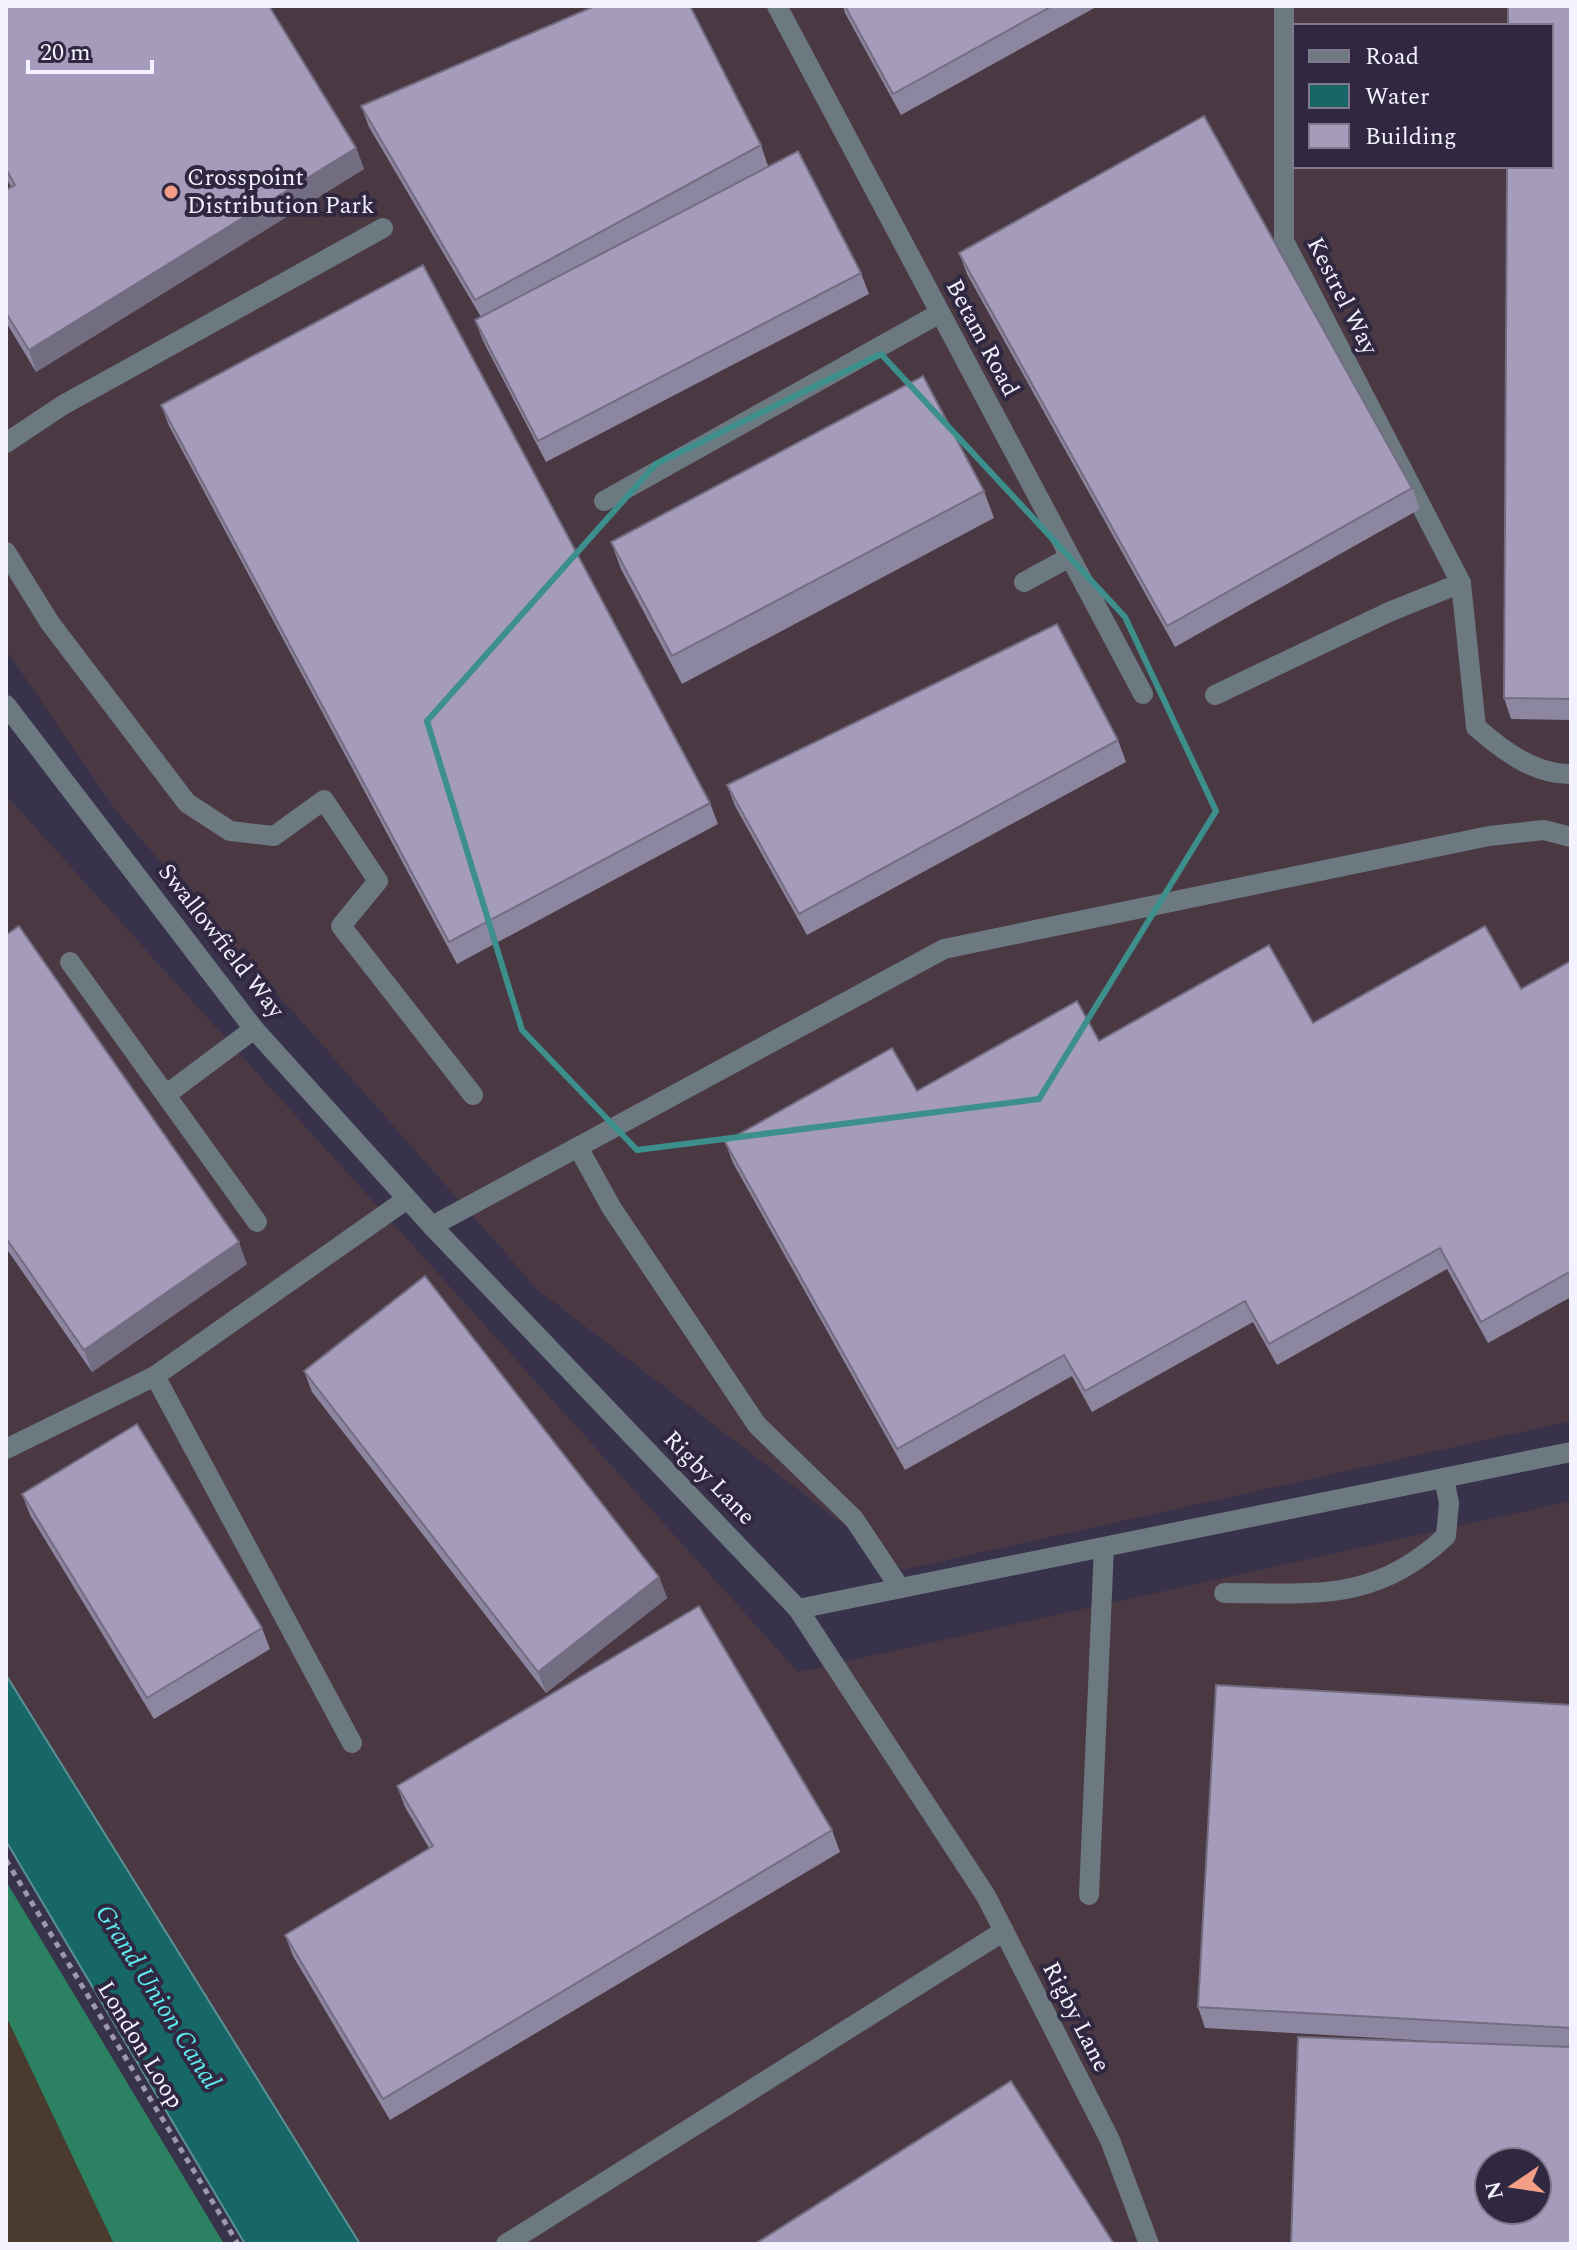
<svg xmlns="http://www.w3.org/2000/svg" width="1577" height="2250" font-family="Spectral,serif">
  <style>
    .commercial { fill: #4b3b2f }
    .industrial { fill: #4a3843; fill-rule: evenodd }
    .forest { fill: #2b8161 }
    .water { fill: #186768; stroke: #5a9195; stroke-width: 2 }
    .lines { fill: none; stroke-linecap: round; stroke-linejoin: round }
    .path { stroke: #9d98aa; stroke-width: 5; stroke-dasharray: 6 6; stroke-linecap: butt }
    .service { stroke: #6c7980; stroke-width: 20 }
    .minor { stroke: #6c7980; stroke-width: 20 }
    .wall { fill: #8d86a0 }
    .shaded-wall { fill: #736d82 }
    .building { fill: #a49cba; stroke: #736d82; stroke-width: 2; fill-rule: evenodd }
    .marked { fill: none; stroke: #3d8f8b; stroke-width: 6; stroke-linejoin: round }
    .poi-dot { fill: #f49e86; stroke: #2f2840; stroke-width: 3 }
    .labels { text-anchor: middle; dominant-baseline: central; stroke-width: 8; stroke-linejoin: round; paint-order: stroke }
    .poi-label { font-size: 24px; fill: #f5f2ff; stroke: #2f2840; text-anchor: start }
    .street-label { font-size: 24px; fill: #f5f2ff; stroke: #2f2840 }
    .water-label { font-size: 26px; font-style: italic; fill: #5febee; stroke: #2f2840 }
  </style>
  <rect width="100%" height="100%" fill="#39324b"/>
  <!-- commercial -->
  <path class="commercial" d="M 6,1949 L 188,2244 L 6,2244 Z"/>
  <!-- industrial -->
  <g class="industrial">
    <path d="M 6,6 L 1571,6 L 1571,1421 L 903,1570 L 538,1290 L 117,812 L 6,650 ZM 1295,26 L 1551,26 L 1551,166 L 1295,166 Z"/>
    <path d="M 6,795 L 798,1672 L 1571,1501 L 1571,2244 L 360,2244 L 6,1675 ZM 1489,2162 L 1537,2162 L 1537,2210 L 1489,2210 Z"/>
  </g>
  <!-- forest -->
  <path class="forest" d="M 6,1881 L 224,2244 L 114,2244 L 6,2016 Z"/>
  <!-- water -->
  <path class="water" d="M 6,1675 L 360,2244 L 245,2244 L 6,1841 Z"/>
  <g class="lines">
    <!-- path -->
    <path class="path" d="M 6,1860 L 238,2244"/>
    <!-- service -->
    <g class="service">
      <path d="M 6,443 L 63,405 L 383,228"/>
      <path d="M 604,501 L 940,313"/>
      <path d="M 6,552 L 50,623 L 187,803 L 230,831 L 274,836 L 324,800 L 378,881 L 341,926 L 473,1095"/>
      <path d="M 1024,582 L 1068,558"/>
      <path d="M 1215,695 L 1389,612 L 1461,583 L 1476,727 C 1502,750 1535,775 1571,774"/>
      <path d="M 70,962 L 257,1222"/>
      <path d="M 167,1094 L 254,1029"/>
      <path d="M 578,1147 L 611,1207 L 757,1425 L 854,1519 L 900,1588"/>
      <path d="M 155,1376 L 352,1743"/>
      <path d="M 1224,1593 C 1314,1593 1375,1603 1446,1536 L 1449,1503 L 1444,1478"/>
      <path d="M 1089,1895 L 1104,1547"/>
      <path d="M 506,2244 L 1004,1931"/>
    </g>
    <!-- minor -->
    <g class="minor">
      <path d="M 777,6 L 1143,694"/>
      <path d="M 1284,6 L 1284,241 L 1461,583"/>
      <path d="M 6,705 L 254,1029 L 432,1226 L 798,1609 L 986,1896 L 1110,2140 L 1149,2244"/>
      <path d="M 432,1226 L 944,949 L 1489,836 L 1544,830 L 1571,837"/>
      <path d="M 6,1449 L 155,1376 L 407,1199"/>
      <path d="M 798,1609 L 1571,1452"/>
    </g>
  </g>
  <!-- wall -->
  <g class="wall">
    <path d="M 6,6 L 356,148 L 364,169 L 36,372 L 6,322 L 6,190 L 11,187 L 6,178 Z"/>
    <path d="M 843,6 L 1098,6 L 901,115 L 845,13 Z"/>
    <path d="M 1571,6 L 1571,720 L 1511,719 L 1504,698 Z"/>
    <path d="M 361,106 L 761,145 L 768,166 L 729,187 L 861,273 L 869,294 L 546,462 L 483,341 L 475,320 L 481,317 L 369,127 Z"/>
    <path d="M 959,253 L 1412,488 L 1420,509 L 1175,647 L 967,274 Z"/>
    <path d="M 161,405 L 710,803 L 718,824 L 457,964 L 169,426 Z"/>
    <path d="M 984,491 L 994,518 L 682,684 L 621,569 L 611,542 Z"/>
    <path d="M 1118,740 L 1126,762 L 807,935 L 735,806 L 727,785 Z"/>
    <path d="M 6,935 L 247,1264 L 92,1372 L 6,1248 Z"/>
    <path d="M 1571,961 L 1571,1297 L 1488,1343 L 1447,1269 L 1277,1365 L 1253,1322 L 1092,1412 L 1072,1376 L 905,1470 L 733,1163 L 725,1142 L 917,1091 L 1099,1041 L 1313,1023 L 1521,989 Z"/>
    <path d="M 304,1371 L 659,1577 L 667,1598 L 546,1693 L 312,1392 Z"/>
    <path d="M 22,1494 L 262,1628 L 270,1649 L 154,1719 L 30,1515 Z"/>
    <path d="M 1571,1705 L 1571,2244 L 1465,2043 L 1205,2028 L 1198,2007 Z"/>
    <path d="M 397,1786 L 832,1830 L 840,1852 L 390,2120 L 293,1956 L 285,1935 L 429,1848 L 405,1807 Z"/>
  </g>
  <!-- shaded-wall -->
  <g class="shaded-wall">
    <path d="M 356,148 L 364,169 L 36,372 L 29,350 Z"/>
    <path d="M 239,1242 L 247,1264 L 92,1372 L 84,1350 Z"/>
    <path d="M 659,1577 L 667,1598 L 546,1693 L 538,1672 Z"/>
  </g>
  <!-- building -->
  <g class="building">
    <path d="M 6,6 L 269,6 L 356,148 L 29,350 L 6,313 L 6,190 L 15,185 L 6,169 Z"/>
    <path d="M 595,6 L 690,6 L 761,145 L 475,300 L 361,106 Z"/>
    <path d="M 845,6 L 1052,6 L 893,94 Z"/>
    <path d="M 1508,6 L 1571,6 L 1571,699 L 1504,698 L 1507,166 L 1551,166 L 1551,26 L 1508,26 Z"/>
    <path d="M 1204,116 L 1412,488 L 1167,626 L 959,253 Z"/>
    <path d="M 798,151 L 861,273 L 538,441 L 475,320 Z"/>
    <path d="M 423,265 L 710,803 L 449,942 L 161,405 Z"/>
    <path d="M 923,376 L 984,491 L 672,656 L 611,542 Z"/>
    <path d="M 1057,624 L 1118,740 L 799,914 L 727,785 Z"/>
    <path d="M 19,926 L 239,1242 L 84,1350 L 6,1238 L 6,935 Z"/>
    <path d="M 1485,926 L 1521,989 L 1571,961 L 1571,1271 L 1481,1322 L 1440,1248 L 1269,1344 L 1245,1301 L 1085,1391 L 1064,1355 L 897,1449 L 725,1142 L 892,1048 L 917,1091 L 1077,1001 L 1099,1041 L 1269,945 L 1313,1023 Z"/>
    <path d="M 425,1276 L 659,1577 L 538,1672 L 304,1371 Z"/>
    <path d="M 137,1424 L 262,1628 L 147,1698 L 22,1494 Z"/>
    <path d="M 699,1606 L 832,1830 L 383,2099 L 285,1935 L 433,1846 L 397,1786 Z"/>
    <path d="M 1216,1685 L 1571,1705 L 1571,2028 L 1198,2007 Z"/>
    <path d="M 1298,2037 L 1571,2047 L 1571,2244 L 1291,2244 ZM 1489,2162 L 1537,2162 L 1537,2210 L 1489,2210 Z"/>
    <path d="M 1011,2081 L 1114,2244 L 755,2244 Z"/>
  </g>
  <!-- marked area -->
  <path class="marked" d="M 881,354 L 1125,617 L 1216,811 L 1039,1099 L 637,1150 L 522,1030 L 427,721 L 656,464 Z"/>
  <!-- markers -->
  <circle class="poi-dot" cx="171" cy="192" r="8"/>
  <g class="labels">
    <!-- poi labels -->
    <g class="poi-label">
      <text x="187" y="178">Crosspoint<tspan x="187" dy="28">Distribution Park</tspan></text>
    </g>
    <!-- street labels -->
    <g class="street-label">
      <text transform="translate(1342 296) rotate(63)">Kestrel Way</text>
      <text transform="translate(982 338) rotate(62)">Betam Road</text>
      <text transform="translate(221 941) rotate(52)">Swallowfield Way</text>
      <text transform="translate(709 1478) rotate(46)">Rigby Lane</text>
      <text transform="translate(1076 2017) rotate(63)">Rigby Lane</text>
      <text transform="translate(140 2045) rotate(59)">London Loop</text>
    </g>
    <!-- water labels -->
    <g class="water-label">
      <text transform="translate(158 1997) rotate(58)">Grand Union Canal</text>
    </g>
  </g>
  <!-- border -->
  <rect width="1577" height="2250" fill="none" stroke="#f5f2ff" stroke-width="16"/>
  <!-- legend -->
  <rect x="1293" y="24" width="260" height="144" fill="#2f2840" stroke="#7e798c" stroke-width="2"/>
  <rect x="1309" y="50" width="40" height="12" fill="#6c7980" stroke="#7e798c" stroke-width="2"/>
  <text x="1365" y="64" font-size="24" fill="#f5f2ff">Road</text>
  <rect x="1309" y="84" width="40" height="24" fill="#186768" stroke="#7e798c" stroke-width="2"/>
  <text x="1365" y="104" font-size="24" fill="#f5f2ff">Water</text>
  <rect x="1309" y="124" width="40" height="24" fill="#a49cba" stroke="#7e798c" stroke-width="2"/>
  <text x="1365" y="144" font-size="24" fill="#f5f2ff">Building</text>
  <!-- north arrow -->
  <g transform="translate(1513 2186) rotate(257)"><circle r="38" fill="#2f2840" stroke="#7e798c" stroke-width="2"/>
  <path d="M0-6L14 30L0 20L-14 30Z" fill="#f49e86"/>
  <text y="-12" font-size="22" font-weight="bold" text-anchor="middle" fill="#f5f2ff">N</text>
  </g>
  <!-- scale -->
  <path d="M28 60v12h124v-12" fill="none" stroke="#f5f2ff" stroke-width="4"/>
  <text x="40" y="60" font-size="24" fill="#f5f2ff" stroke="#2f2840" stroke-width="6" paint-order="stroke">20 m</text>
</svg>
